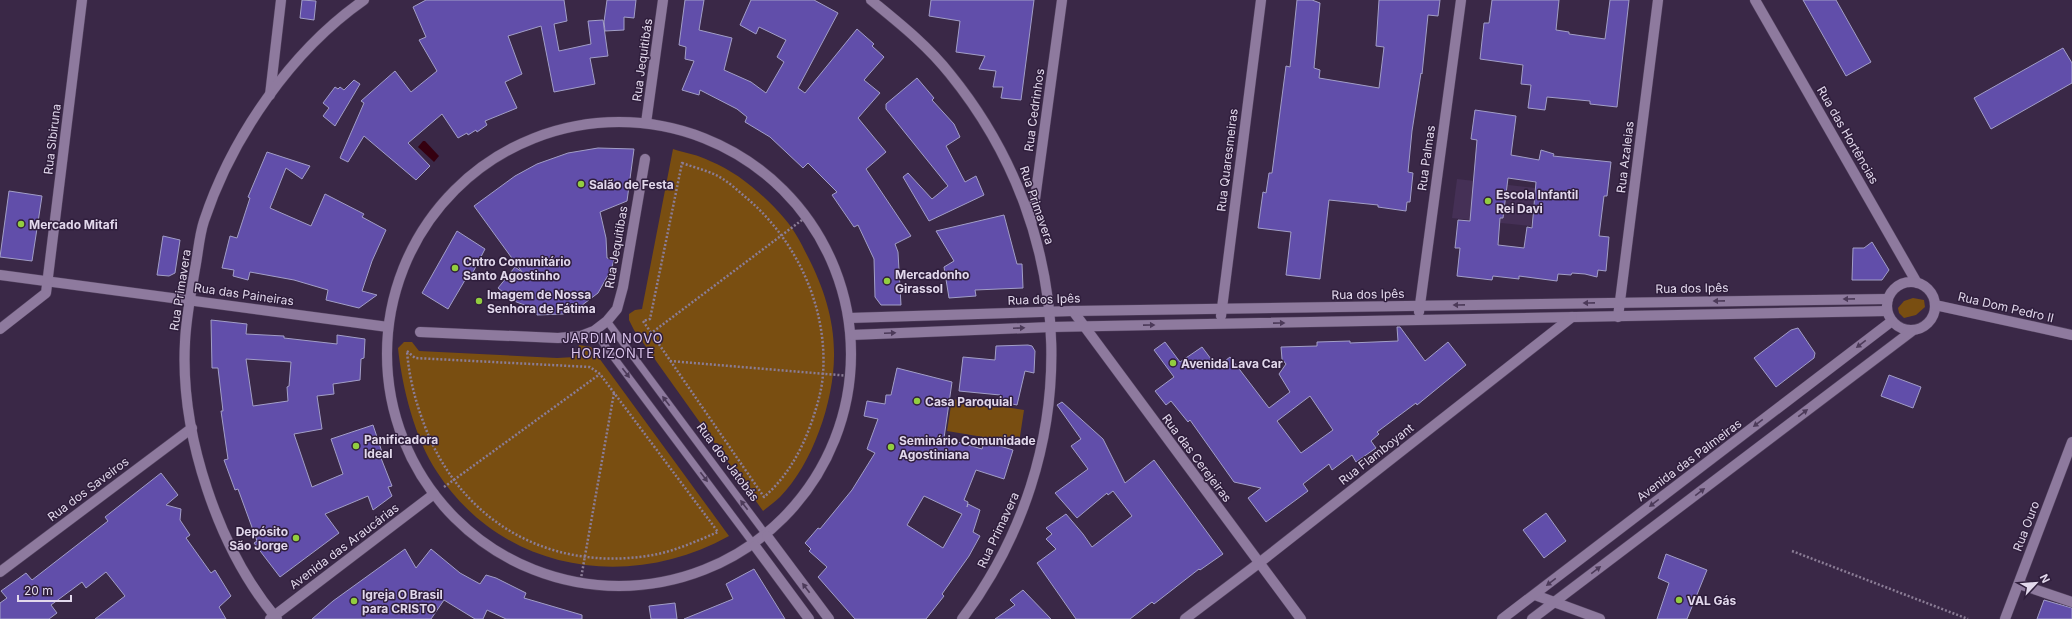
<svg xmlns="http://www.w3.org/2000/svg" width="2072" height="619" font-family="Inter,sans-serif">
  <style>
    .built { fill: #453056 }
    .green { fill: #794e11 }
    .water { fill: #350010 }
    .building { fill: #614eaa; stroke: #a29ec7; fill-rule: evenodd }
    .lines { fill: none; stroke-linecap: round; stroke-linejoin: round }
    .lane-casing { stroke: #53435f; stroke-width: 8 }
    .street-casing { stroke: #53435f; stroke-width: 11 }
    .secondary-casing { stroke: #53435f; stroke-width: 11 }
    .path { stroke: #8b7d96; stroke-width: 2.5; stroke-dasharray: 2 2; stroke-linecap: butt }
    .lane { stroke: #8e7a9e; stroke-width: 7 }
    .street { stroke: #8e7a9e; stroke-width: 10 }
    .secondary { stroke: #8e7a9e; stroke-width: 10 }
    .oneway { fill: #4c3a59 }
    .poi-dot { fill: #92cd3f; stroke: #2f1e3c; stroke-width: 1.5 }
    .labels { text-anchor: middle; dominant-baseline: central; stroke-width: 3; stroke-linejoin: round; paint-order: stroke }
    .street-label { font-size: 12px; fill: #e2d8ec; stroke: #2f1e3c }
    .poi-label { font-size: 12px; font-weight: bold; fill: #e2d8ec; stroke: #2f1e3c; text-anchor: start }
    .neighbourhood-label { font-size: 13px; letter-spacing: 1px; fill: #dbc5ed; stroke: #2f1e3c }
  </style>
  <rect width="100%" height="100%" fill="#3a2847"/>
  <!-- built -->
  <path class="built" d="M 1457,179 L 1535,188 L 1531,226 L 1452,218 Z"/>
  <!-- green -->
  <g class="green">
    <path d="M 673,149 C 685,153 699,155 710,161 C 739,173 764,195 784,218 C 794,229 801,243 808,257 C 823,286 834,319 834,352 C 835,399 813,464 780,497 C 775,502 769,506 763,511 L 634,330 L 629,320 L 629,314 L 635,310 L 642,309 Z"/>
    <path d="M 1913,298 L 1924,300 L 1925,307 L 1916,315 L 1904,318 L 1899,313 L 1898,308 L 1904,301 Z"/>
    <path d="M 404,342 L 412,342 L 419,351 L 557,358 L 575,357 L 579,345 L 591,347 L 729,536 C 628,592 502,572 437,472 C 415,439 402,387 398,348 Z"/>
    <path d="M 952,399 L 1024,410 L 1019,443 L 947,431 Z"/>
  </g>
  <!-- water -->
  <path class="water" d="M 423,141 L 425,141 L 439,156 L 434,162 L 418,147 Z"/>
  <!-- building -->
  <g class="building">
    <path d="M 302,0 L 316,1 L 314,20 L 300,18 Z"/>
    <path d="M 426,0 L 564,0 L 567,21 L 554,24 L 559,51 L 591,44 L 588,21 L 603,20 L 608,56 L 590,58 L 595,84 L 554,92 L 541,26 L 508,36 L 522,74 L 505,82 L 517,108 L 485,121 L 487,125 L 477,132 L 476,130 L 468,135 L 467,133 L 458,138 L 442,114 L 408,143 L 430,166 L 416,180 L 364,136 L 348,162 L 340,158 L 364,103 L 361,101 L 395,71 L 411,92 L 437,71 L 419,40 L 426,37 L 413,7 Z"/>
    <path d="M 607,0 L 636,0 L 634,18 L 624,17 L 624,30 L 605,31 L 604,22 Z"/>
    <path d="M 685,0 L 704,0 L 699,30 L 732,38 L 724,70 L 751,82 L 766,93 L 784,62 L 777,57 L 786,40 L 759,27 L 756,34 L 740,25 L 751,0 L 814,0 L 838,13 L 798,88 L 805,93 L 857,29 L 874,44 L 872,46 L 884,57 L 864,80 L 880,93 L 858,118 L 886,152 L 866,169 L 911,236 L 895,244 L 898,252 L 901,305 L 881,305 L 875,297 L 874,259 L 858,225 L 854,227 L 832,195 L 837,192 L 808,163 L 803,168 L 770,137 L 745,122 L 747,117 L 737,109 L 700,90 L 699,95 L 682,90 L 694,61 L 685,59 L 686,47 L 679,45 Z"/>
    <path d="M 931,0 L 1034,0 L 1021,100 L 1001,98 L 1003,87 L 993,87 L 996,71 L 979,69 L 985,56 L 956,52 L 960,21 L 929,16 Z"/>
    <path d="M 1297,0 L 1312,0 L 1320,3 L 1314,68 L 1320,70 L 1319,78 L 1379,88 L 1384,47 L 1376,46 L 1379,0 L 1440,0 L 1438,16 L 1428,15 L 1422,74 L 1421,73 L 1412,131 L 1408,172 L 1413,173 L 1410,202 L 1407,202 L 1406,211 L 1378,207 L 1378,205 L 1329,200 L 1320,279 L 1286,275 L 1291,232 L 1258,228 L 1263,192 L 1266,193 L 1269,173 L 1272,173 L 1286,66 L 1290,67 Z"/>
    <path d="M 1492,0 L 1559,0 L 1556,30 L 1569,32 L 1569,34 L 1605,39 L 1610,0 L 1629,0 L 1617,107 L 1590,104 L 1590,101 L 1547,97 L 1545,110 L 1528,108 L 1531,85 L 1521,84 L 1523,65 L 1480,59 L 1484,23 L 1489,23 Z"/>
    <path d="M 1803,0 L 1836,0 L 1871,62 L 1846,76 Z"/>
    <path d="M 2063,48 L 2072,63 L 2072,83 L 1991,129 L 1974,98 Z"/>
    <path d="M 917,78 L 934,98 L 932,100 L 954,124 L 960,137 L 946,146 L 965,182 L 976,176 L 984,195 L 929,221 L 903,177 L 908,173 L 932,199 L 948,186 L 886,109 L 886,104 Z"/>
    <path d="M 354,80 L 360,84 L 335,126 L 323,116 L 329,108 L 323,103 L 335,87 L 338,89 L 340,87 L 344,90 Z"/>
    <path d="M 1475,110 L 1516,116 L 1511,155 L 1539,160 L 1541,150 L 1554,154 L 1553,156 L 1611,162 L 1607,196 L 1604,196 L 1599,236 L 1609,237 L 1606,271 L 1598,270 L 1597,277 L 1585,274 L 1572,273 L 1571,275 L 1558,274 L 1557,281 L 1519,276 L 1519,279 L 1493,276 L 1492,280 L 1457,276 L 1460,248 L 1455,248 L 1458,220 L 1470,221 L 1477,140 L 1471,139 ZM 1508,178 L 1536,182 L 1532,228 L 1527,227 L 1524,248 L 1498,245 L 1500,218 L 1503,218 Z"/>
    <path d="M 598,148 L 634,149 L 627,201 L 600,212 L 606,238 L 607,258 L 614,260 L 611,270 L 598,293 L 581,306 L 563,314 L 537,315 L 537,310 L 514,301 L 498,288 L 515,267 L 522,272 L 474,206 L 515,176 L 537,164 L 568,153 Z"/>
    <path d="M 267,152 L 310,166 L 302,179 L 286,168 L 270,208 L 311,226 L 325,194 L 364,214 L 362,217 L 386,230 L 372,261 L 362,291 L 377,295 L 359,308 L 326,300 L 328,290 L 294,280 L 250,272 L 248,280 L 233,276 L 234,270 L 222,268 L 230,236 L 237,238 L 250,198 L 248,197 Z"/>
    <path d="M 9,191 L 42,196 L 32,261 L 0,257 Z"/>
    <path d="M 1004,215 L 1017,264 L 1022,264 L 1023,288 L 975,290 L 976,296 L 949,298 L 944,267 L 954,261 L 936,231 Z"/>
    <path d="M 457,231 L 485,249 L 471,276 L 468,275 L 448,309 L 422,293 Z"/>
    <path d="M 163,236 L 180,240 L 175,273 L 169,276 L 157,275 Z"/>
    <path d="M 1872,242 L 1889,270 L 1882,280 L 1852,280 L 1853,248 L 1864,248 Z"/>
    <path d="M 211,320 L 247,324 L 246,334 L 284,336 L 284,338 L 337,344 L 337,335 L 365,339 L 364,358 L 361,359 L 360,380 L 333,384 L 334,394 L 317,396 L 322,429 L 294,434 L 312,487 L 343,474 L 331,439 L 373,425 L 382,452 L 379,453 L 392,486 L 388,487 L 392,496 L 373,510 L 368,496 L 325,514 L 339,533 L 280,577 L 254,543 L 257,541 L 238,489 L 235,490 L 224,460 L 228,459 L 221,411 L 223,411 L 218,368 L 212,368 ZM 246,359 L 291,362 L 289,386 L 287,387 L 288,401 L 253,406 Z"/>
    <path d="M 1397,327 L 1400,327 L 1425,361 L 1448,342 L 1466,365 L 1417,405 L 1416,403 L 1377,432 L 1379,434 L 1371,441 L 1376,448 L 1356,462 L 1352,455 L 1332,470 L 1329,464 L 1303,484 L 1308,491 L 1266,522 L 1248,498 L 1261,488 L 1234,482 L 1190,420 L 1188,422 L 1171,401 L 1166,405 L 1155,391 L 1174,377 L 1154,350 L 1165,342 L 1180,362 L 1202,347 L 1217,367 L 1230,357 L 1269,408 L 1290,392 L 1279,374 L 1286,364 L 1282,359 L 1281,347 L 1317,346 L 1317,342 L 1350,341 L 1350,343 L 1398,341 ZM 1310,396 L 1333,430 L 1301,453 L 1277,421 Z"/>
    <path d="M 1798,328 L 1815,353 L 1814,358 L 1776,387 L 1754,358 L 1791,330 Z"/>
    <path d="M 1028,345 L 1032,346 L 1035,351 L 1034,373 L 1025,371 L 1017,405 L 998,401 L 1000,395 L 959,391 L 963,357 L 995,360 L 996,346 Z"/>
    <path d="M 897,368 L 952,382 L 944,438 L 982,449 L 984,441 L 1013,450 L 1004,479 L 976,470 L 964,500 L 968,502 L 967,507 L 968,504 L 980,510 L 973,532 L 980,536 L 969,556 L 942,594 L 944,596 L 926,619 L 855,619 L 818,577 L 827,567 L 809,551 L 811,549 L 805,543 L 818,528 L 820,529 L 852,490 L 875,453 L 867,449 L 878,419 L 864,416 L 867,401 L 885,404 L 886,395 L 891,395 ZM 924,496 L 962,514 L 943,548 L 907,525 Z"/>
    <path d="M 1889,375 L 1921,387 L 1913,408 L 1881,396 Z"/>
    <path d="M 1062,402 L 1103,439 L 1125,483 L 1154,460 L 1223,554 L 1200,570 L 1199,569 L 1154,604 L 1152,602 L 1130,619 L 1076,619 L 1037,563 L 1056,549 L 1046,539 L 1052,534 L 1046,528 L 1066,514 L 1083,534 L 1092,547 L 1132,516 L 1113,491 L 1108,495 L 1107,493 L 1077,518 L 1055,493 L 1088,469 L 1071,446 L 1081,439 L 1057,405 Z"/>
    <path d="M 161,473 L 178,495 L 166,505 L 181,509 L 180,520 L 190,535 L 186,538 L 211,573 L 215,570 L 231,596 L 219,607 L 226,619 L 95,619 L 125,596 L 106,572 L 86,588 L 82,582 L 51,605 L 57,613 L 49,619 L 0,619 L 0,603 L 7,598 L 1,591 L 26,573 L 32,580 L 108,521 L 105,517 Z"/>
    <path d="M 1546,513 L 1566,541 L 1544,558 L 1523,530 Z"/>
    <path d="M 405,549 L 416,568 L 431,549 L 460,573 L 480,584 L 486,575 L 496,578 L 526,593 L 524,598 L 582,615 L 582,619 L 506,619 L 487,610 L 483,619 L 475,619 L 444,600 L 431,619 L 312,619 L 333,601 Z"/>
    <path d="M 1666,554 L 1707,570 L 1687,619 L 1657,619 L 1669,583 L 1658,578 Z"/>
    <path d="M 754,569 L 785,619 L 684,619 L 733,599 L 726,584 Z"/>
    <path d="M 1023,590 L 1051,619 L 995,619 L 1015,605 L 1010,600 Z"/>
    <path d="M 2044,600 L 2072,608 L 2072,619 L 2037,619 Z"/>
    <path d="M 675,603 L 677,619 L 651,619 L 649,606 Z"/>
  </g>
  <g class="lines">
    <!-- lane casing -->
    <g class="lane-casing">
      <g id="lane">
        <path d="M 607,321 L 767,536"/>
        <path d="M 594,331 L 755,546"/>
      </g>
    </g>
    <!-- street casing -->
    <g class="street-casing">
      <g id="street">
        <path d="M 871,0 C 899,23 927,45 950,74 C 1080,234 1086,453 962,619"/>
        <path d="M 270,95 L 281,0"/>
        <circle cx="619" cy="354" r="232"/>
        <path d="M 646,123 L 663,0"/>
        <path d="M 1032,221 L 1062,0"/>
        <path d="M 0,275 L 388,327"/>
        <path d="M 1073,311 L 1301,619"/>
        <path d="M 1419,312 L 1461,0"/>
        <path d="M 1221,316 L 1261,0"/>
        <path d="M 1618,317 L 1658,0"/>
        <path d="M 849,318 L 1073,311 L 1888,299"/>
        <path d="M 0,329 L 46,293 L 82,0"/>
        <path d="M 420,332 L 558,338 L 581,336 L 594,331 L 607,321 L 617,309 L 623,287 L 645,159"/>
        <path d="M 851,335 L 1051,327 L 1887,311"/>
        <path d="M 767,536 L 829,619"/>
        <path d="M 755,546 L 809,619"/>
        <path d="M 0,572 L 192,428"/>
        <path d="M 2019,584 L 2072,602"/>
        <path d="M 1535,595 L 1600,619"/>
        <path d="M 270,619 L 434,494"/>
        <path d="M 277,619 C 218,549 180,434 185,342 C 186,318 191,293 195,269 C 198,254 199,236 204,221 C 232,137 291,51 364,0"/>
        <path d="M 1185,619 L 1259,563 L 1572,317"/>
        <path d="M 2005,619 L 2072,442"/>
      </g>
    </g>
    <!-- secondary casing -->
    <g class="secondary-casing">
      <g id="secondary">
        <path d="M 1755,0 L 1917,283"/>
        <circle cx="1911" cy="306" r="24"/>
        <path d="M 1935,305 L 2072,335"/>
        <path d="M 1502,619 L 1892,321"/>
        <path d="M 1532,619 L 1912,331"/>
      </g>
    </g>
    <!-- path -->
    <g class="path">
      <path d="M 682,163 C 693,167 705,170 716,175 C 726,180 735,188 743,195 C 795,237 828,306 823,374 C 822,390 817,406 812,421 C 802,450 787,477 764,497 L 643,321 L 650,319 Z"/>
      <path d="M 650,334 L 806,217"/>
      <path d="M 407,351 L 415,358 L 590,367 L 600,374 L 718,532 C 697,541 675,551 653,555 C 550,573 460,522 424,424 C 415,400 409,377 407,351 Z"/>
      <path d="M 670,361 L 850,376"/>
      <path d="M 444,487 L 600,374"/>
      <path d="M 1792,551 L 1968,619"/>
      <path d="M 580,584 L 614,393"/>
    </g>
    <!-- lane -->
    <use href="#lane" class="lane"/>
    <!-- street -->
    <use href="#street" class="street"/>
    <!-- secondary -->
    <use href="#secondary" class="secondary"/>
  </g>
  <!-- one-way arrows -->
  <defs><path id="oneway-solid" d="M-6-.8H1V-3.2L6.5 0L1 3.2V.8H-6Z"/></defs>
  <g class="oneway">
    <use href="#oneway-solid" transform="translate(1849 299) rotate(179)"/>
    <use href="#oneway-solid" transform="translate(1719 301) rotate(179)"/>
    <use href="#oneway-solid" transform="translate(1589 303) rotate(179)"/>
    <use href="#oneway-solid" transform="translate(1459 305) rotate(179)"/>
    <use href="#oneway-solid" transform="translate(1279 323) rotate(-1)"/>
    <use href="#oneway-solid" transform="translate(1149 325) rotate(-1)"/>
    <use href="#oneway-solid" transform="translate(1019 328) rotate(-2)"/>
    <use href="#oneway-solid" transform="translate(890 333) rotate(-2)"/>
    <use href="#oneway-solid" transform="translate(1861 344) rotate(143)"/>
    <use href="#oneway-solid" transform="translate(626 373) rotate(53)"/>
    <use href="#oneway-solid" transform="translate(666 401) rotate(-127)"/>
    <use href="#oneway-solid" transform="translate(1803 413) rotate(-37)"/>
    <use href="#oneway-solid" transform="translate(1758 423) rotate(143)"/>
    <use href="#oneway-solid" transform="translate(704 477) rotate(53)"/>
    <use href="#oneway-solid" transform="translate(1700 492) rotate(-37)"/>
    <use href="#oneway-solid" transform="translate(1654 503) rotate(143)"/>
    <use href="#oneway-solid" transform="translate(744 505) rotate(-127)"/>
    <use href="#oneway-solid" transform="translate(1596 570) rotate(-37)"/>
    <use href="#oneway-solid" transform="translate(1551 582) rotate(143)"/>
    <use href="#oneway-solid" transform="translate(806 588) rotate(-127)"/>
  </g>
  <!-- markers -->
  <g class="poi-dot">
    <circle cx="581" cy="184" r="4"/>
    <circle cx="1488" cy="201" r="4"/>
    <circle cx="21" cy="224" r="4"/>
    <circle cx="455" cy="268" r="4"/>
    <circle cx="887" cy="281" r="4"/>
    <circle cx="479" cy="301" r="4"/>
    <circle cx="1173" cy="363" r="4"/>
    <circle cx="917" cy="401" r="4"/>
    <circle cx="356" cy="446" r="4"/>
    <circle cx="891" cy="447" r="4"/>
    <circle cx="296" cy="538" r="4"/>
    <circle cx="1679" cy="600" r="4"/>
    <circle cx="354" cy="601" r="4"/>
  </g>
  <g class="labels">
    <!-- street labels -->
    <g class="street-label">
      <text transform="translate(642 60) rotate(-82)">Rua Jequitibás</text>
      <text transform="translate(1034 110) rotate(-82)">Rua Cedrinhos</text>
      <text transform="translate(1848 135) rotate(60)">Rua das Hortências</text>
      <text transform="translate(52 139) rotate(-83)">Rua Sibiruna</text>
      <text transform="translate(1625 157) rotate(-83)">Rua Azaleias</text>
      <text transform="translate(1426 158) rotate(-82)">Rua Palmas</text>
      <text transform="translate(1227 160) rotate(-83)">Rua Quaresmeiras</text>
      <text transform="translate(1037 205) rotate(71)">Rua Primavera</text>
      <text transform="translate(616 247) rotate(-80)">Rua Jequitibas</text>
      <text transform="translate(1692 288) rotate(-1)">Rua dos Ipês</text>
      <text transform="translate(180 290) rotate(-81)">Rua Primavera</text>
      <text transform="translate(244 294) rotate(8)">Rua das Paineiras</text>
      <text transform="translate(1368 294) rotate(-1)">Rua dos Ipês</text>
      <text transform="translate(1044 299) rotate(-2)">Rua dos Ipês</text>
      <text transform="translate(2006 307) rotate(13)">Rua Dom Pedro II</text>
      <text transform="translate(1376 454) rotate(-38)">Rua Flamboyant</text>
      <text transform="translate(1197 458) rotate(53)">Rua das Cerejeiras</text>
      <text transform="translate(1689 460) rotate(-37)">Avenida das Palmeiras</text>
      <text transform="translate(728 462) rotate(53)">Rua dos Jatobás</text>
      <text transform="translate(88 489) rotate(-37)">Rua dos Saveiros</text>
      <text transform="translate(2026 526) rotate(-69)">Rua Ouro</text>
      <text transform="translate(998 530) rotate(-65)">Rua Primavera</text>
      <text transform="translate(344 546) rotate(-37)">Avenida das Araucárias</text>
    </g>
    <!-- poi labels -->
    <g class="poi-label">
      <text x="589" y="184">Salão de Festa</text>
      <text x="1496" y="194">Escola Infantil<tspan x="1496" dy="14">Rei Davi</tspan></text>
      <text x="29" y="224">Mercado Mitafi</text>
      <text x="463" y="261">Cntro Comunitário<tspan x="463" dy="14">Santo Agostinho</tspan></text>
      <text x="895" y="274">Mercadonho<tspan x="895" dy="14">Girassol</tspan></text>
      <text x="487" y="294">Imagem de Nossa<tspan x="487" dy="14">Senhora de Fátima</tspan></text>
      <text x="1181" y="363">Avenida Lava Car</text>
      <text x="925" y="401">Casa Paroquial</text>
      <text x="364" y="439">Panificadora<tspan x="364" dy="14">Ideal</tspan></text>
      <text x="899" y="440">Seminário Comunidade<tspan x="899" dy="14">Agostiniana</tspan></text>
      <text x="288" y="531" text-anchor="end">Depósito<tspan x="288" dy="14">São Jorge</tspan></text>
      <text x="362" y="594">Igreja O Brasil<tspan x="362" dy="14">para CRISTO</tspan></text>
      <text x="1687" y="600">VAL Gás</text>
    </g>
    <!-- neighbourhood labels -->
    <g class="neighbourhood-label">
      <text x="613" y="338">JARDIM NOVO<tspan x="613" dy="15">HORIZONTE</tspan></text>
    </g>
  </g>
  <!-- north arrow -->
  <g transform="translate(2036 583) rotate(64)" stroke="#2f1e3c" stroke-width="3" paint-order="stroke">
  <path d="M0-3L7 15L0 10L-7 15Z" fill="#e2d8ec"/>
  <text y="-6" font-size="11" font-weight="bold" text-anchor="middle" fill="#e2d8ec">N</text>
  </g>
  <!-- scale -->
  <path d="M18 595v6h53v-6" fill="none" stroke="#e2d8ec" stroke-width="2"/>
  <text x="24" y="595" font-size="12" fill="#e2d8ec" stroke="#2f1e3c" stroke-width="3" paint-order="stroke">20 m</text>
</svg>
